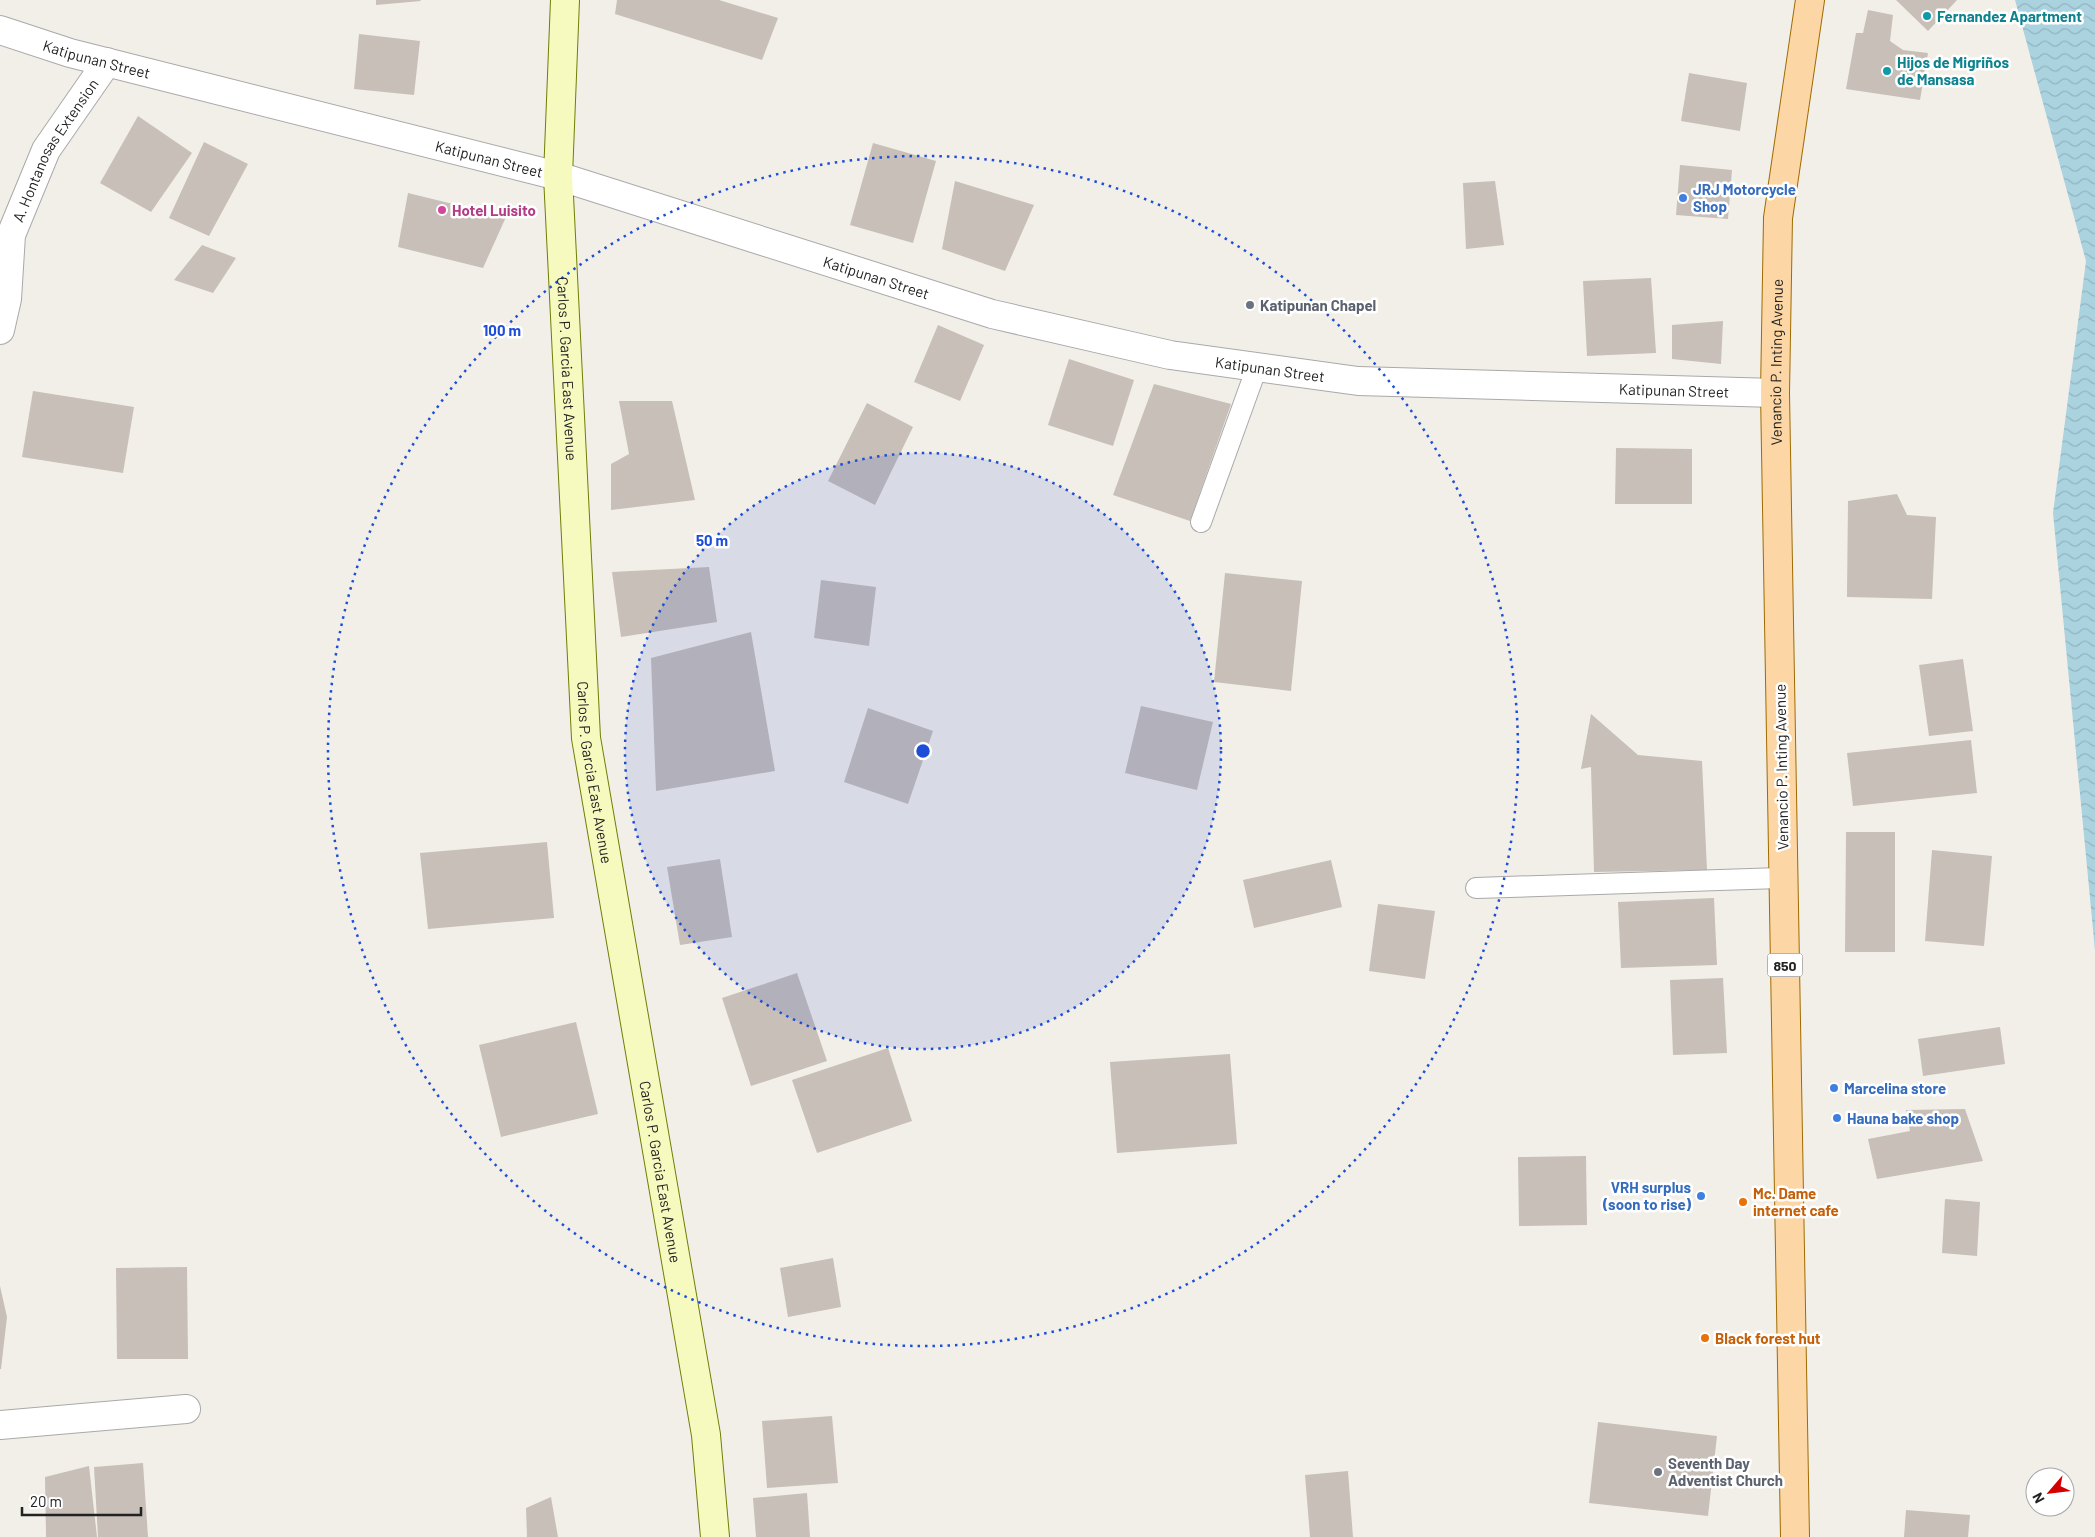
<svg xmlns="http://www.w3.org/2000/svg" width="2095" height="1537" font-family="Barlow,sans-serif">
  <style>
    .water { fill: url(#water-waves) }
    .building { fill: #c7bfb8 }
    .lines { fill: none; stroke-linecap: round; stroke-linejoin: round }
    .lane-casing { stroke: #a9a9a9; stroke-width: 22 }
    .street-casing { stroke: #a9a9a9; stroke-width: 30 }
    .secondary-casing { stroke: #707d05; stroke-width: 30 }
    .primary-casing { stroke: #a06b00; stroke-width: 30 }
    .lane { stroke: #fff; stroke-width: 20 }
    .street { stroke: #fff; stroke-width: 28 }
    .secondary { stroke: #f7fabf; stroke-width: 28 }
    .primary { stroke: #fcd6a4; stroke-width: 28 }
    .ring { fill: none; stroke: #1d4ed8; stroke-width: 2.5; stroke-dasharray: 2.5 5 }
    .culture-dot { fill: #0f9aa8; stroke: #fff; stroke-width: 2 }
    .shop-dot { fill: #3f7fe0; stroke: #fff; stroke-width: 2 }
    .hotel-dot { fill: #d1479c; stroke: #fff; stroke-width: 2 }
    .worship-dot { fill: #6b7280; stroke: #fff; stroke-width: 2 }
    .food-dot { fill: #e8710a; stroke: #fff; stroke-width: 2 }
    .labels { text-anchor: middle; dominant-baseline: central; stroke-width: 5; stroke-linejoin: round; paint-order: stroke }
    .shield { fill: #fff; stroke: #646464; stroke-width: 1 }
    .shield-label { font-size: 14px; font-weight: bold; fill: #222 }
    .culture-label { font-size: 15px; font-weight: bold; fill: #0d838f; stroke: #fff; text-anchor: start }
    .street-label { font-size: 15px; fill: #222; stroke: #fff }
    .shop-label { font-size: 15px; font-weight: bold; fill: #366cbe; stroke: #fff; text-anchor: start }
    .hotel-label { font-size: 15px; font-weight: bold; fill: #b23c85; stroke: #fff; text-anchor: start }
    .worship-label { font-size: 15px; font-weight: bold; fill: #5b616d; stroke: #fff; text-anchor: start }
    .food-label { font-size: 15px; font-weight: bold; fill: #c56008; stroke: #fff; text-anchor: start }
    .centre { fill: #1d4ed8; stroke: #fff; stroke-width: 2.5 }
    .ring-label { font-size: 15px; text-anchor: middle; font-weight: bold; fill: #1d4ed8; stroke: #fff; stroke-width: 5; stroke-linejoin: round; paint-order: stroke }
  </style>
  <defs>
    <pattern id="water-waves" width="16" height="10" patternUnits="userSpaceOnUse" patternTransform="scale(1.25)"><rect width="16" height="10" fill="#aad3df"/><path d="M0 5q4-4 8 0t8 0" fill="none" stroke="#92b5bf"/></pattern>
  </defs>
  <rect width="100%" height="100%" fill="#f2efe9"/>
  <!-- water -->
  <path class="water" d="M 2015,0 L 2095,0 L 2095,950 L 2053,513 L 2086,261 Z"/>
  <!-- building -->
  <g class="building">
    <path d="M 376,0 L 420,0 L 421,1 L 376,5 Z"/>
    <path d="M 617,0 L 719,0 L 778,18 L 762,60 L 615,14 Z"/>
    <path d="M 1896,0 L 1957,0 L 1928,31 Z"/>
    <path d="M 1868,10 L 1893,15 L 1890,41 L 1903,50 L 1928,53 L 1920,100 L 1846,89 L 1856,33 L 1863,33 Z"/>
    <path d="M 359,34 L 420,41 L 414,95 L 354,89 Z"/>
    <path d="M 1689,73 L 1747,83 L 1740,131 L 1681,121 Z"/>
    <path d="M 138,116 L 192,153 L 151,212 L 100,183 Z"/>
    <path d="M 204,142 L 248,164 L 209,236 L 169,218 Z"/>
    <path d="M 873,143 L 936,161 L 913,243 L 850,225 Z"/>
    <path d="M 1680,165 L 1732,170 L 1728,219 L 1676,215 Z"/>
    <path d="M 955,181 L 1034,205 L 1005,271 L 942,249 Z"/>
    <path d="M 1495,181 L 1504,245 L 1466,249 L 1463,183 Z"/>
    <path d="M 408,193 L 506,217 L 483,268 L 398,247 Z"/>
    <path d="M 202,245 L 236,258 L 213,293 L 174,280 Z"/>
    <path d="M 1651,278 L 1656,353 L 1587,356 L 1583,281 Z"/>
    <path d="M 1723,321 L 1721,364 L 1672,359 L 1672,325 Z"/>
    <path d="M 938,325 L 984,345 L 960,401 L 914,382 Z"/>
    <path d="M 1069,359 L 1134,380 L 1113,446 L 1048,425 Z"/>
    <path d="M 1154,384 L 1231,404 L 1190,521 L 1113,495 Z"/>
    <path d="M 33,391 L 134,407 L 123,473 L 22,457 Z"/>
    <path d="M 619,401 L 672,401 L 695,500 L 611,510 L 611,464 L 629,454 Z"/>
    <path d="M 867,403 L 913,427 L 875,505 L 828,481 Z"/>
    <path d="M 1616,448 L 1692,449 L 1692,504 L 1615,504 Z"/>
    <path d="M 1897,494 L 1907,515 L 1936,517 L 1932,599 L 1847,597 L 1848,501 Z"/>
    <path d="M 709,567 L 717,622 L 621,637 L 612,572 Z"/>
    <path d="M 1225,573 L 1302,581 L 1291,691 L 1214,682 Z"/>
    <path d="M 821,580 L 876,587 L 869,646 L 814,638 Z"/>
    <path d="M 751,632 L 775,771 L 656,791 L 651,658 Z"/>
    <path d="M 1963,659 L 1973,731 L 1929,736 L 1919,665 Z"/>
    <path d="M 1141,706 L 1213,722 L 1197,790 L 1125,773 Z"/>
    <path d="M 868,708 L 933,731 L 908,804 L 844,782 Z"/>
    <path d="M 1591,714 L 1638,755 L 1702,761 L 1707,870 L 1594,872 L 1591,767 L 1581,769 Z"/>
    <path d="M 1971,740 L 1977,793 L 1853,806 L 1847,753 Z"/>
    <path d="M 1846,832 L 1895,832 L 1895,952 L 1845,952 Z"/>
    <path d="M 547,842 L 554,918 L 428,929 L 420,853 Z"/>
    <path d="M 1932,850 L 1992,856 L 1984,946 L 1925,941 Z"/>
    <path d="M 720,859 L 732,937 L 680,945 L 667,867 Z"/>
    <path d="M 1331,860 L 1342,907 L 1254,928 L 1243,880 Z"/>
    <path d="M 1714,898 L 1717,965 L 1621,968 L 1618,902 Z"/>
    <path d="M 1378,904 L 1435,911 L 1425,979 L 1369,971 Z"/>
    <path d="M 797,973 L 827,1061 L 751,1086 L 722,998 Z"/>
    <path d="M 1723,978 L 1727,1053 L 1673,1055 L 1670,980 Z"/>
    <path d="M 576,1022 L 598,1114 L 501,1137 L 479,1045 Z"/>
    <path d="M 2000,1027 L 2005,1064 L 1923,1076 L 1918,1039 Z"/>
    <path d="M 888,1048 L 912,1121 L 817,1153 L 792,1080 Z"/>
    <path d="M 1230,1054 L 1237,1144 L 1117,1153 L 1110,1062 Z"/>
    <path d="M 1965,1109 L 1983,1161 L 1877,1179 L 1868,1139 L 1910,1131 L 1906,1110 Z"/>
    <path d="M 1586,1156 L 1587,1225 L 1519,1226 L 1518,1157 Z"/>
    <path d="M 1945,1199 L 1980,1202 L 1977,1256 L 1942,1253 Z"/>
    <path d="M 833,1258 L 841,1307 L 788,1317 L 780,1268 Z"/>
    <path d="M 187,1267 L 188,1359 L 117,1359 L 116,1268 Z"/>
    <path d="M 0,1286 L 7,1317 L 1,1369 L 0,1369 Z"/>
    <path d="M 832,1416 L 838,1483 L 767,1488 L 762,1421 Z"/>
    <path d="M 1598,1422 L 1717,1436 L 1708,1516 L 1589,1503 Z"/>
    <path d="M 143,1463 L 148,1537 L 98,1537 L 94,1467 Z"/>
    <path d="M 89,1466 L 97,1537 L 46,1537 L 45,1477 Z"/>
    <path d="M 1348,1471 L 1353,1537 L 1310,1537 L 1305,1475 Z"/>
    <path d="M 807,1493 L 810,1537 L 756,1537 L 753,1498 Z"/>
    <path d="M 551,1497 L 558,1537 L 527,1537 L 526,1508 Z"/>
    <path d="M 1906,1510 L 1970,1515 L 1968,1537 L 1904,1537 Z"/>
  </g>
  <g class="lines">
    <!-- lane casing -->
    <g class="lane-casing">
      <g id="lane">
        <path d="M 1201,522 L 1257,367"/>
        <path d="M 1476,888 L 1783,878"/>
      </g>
    </g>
    <!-- street casing -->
    <g class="street-casing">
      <g id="street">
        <path id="s1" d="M 0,30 L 70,53 L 558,176 L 992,314 L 1170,355 L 1358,381 L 1775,393"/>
        <path id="s2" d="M 0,330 L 7,299 L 11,235 L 46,150 L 107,62"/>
        <path d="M 0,1425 L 186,1409"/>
      </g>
    </g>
    <!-- secondary casing -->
    <g class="secondary-casing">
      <g id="secondary">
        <path id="s3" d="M 565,0 L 558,176 L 586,738 L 706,1435 L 715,1537"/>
      </g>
    </g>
    <!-- primary casing -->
    <g class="primary-casing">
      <g id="primary">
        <path id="s4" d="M 1795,1537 L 1775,393 L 1778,218 L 1810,0"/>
      </g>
    </g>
    <!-- lane -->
    <use href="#lane" class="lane"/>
    <!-- street -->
    <use href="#street" class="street"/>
    <!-- secondary -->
    <use href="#secondary" class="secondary"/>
    <!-- primary -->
    <use href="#primary" class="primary"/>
  </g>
  <!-- distance rings -->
  <circle cx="923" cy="751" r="298" fill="#1d4ed8" fill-opacity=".12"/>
  <g class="ring">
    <circle cx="923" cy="751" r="298"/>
    <circle cx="923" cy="751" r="595"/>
  </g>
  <!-- markers -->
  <g class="culture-dot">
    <circle cx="1927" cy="16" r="5"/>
    <circle cx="1887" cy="71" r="5"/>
  </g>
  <g class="shop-dot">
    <circle cx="1683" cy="198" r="5"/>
    <circle cx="1834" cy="1088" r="5"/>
    <circle cx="1837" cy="1118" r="5"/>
    <circle cx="1701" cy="1196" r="5"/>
  </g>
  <circle class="hotel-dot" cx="442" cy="210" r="5"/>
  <g class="worship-dot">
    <circle cx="1250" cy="305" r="5"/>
    <circle cx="1658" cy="1472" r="5"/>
  </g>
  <g class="food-dot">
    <circle cx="1743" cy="1202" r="5"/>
    <circle cx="1705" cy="1338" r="5"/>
  </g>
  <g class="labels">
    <!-- shield labels -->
    <rect class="shield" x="1767.5" y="953.5" width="35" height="23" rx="4"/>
    <g class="shield-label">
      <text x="1785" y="965">850</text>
    </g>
    <!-- culture labels -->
    <g class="culture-label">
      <text x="1937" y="16">Fernandez Apartment</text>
      <text x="1897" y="62">Hijos de Migriños<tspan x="1897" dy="17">de Mansasa</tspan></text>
    </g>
    <!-- street labels -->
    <g class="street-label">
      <text stroke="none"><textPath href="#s1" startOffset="101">Katipunan Street</textPath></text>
      <text stroke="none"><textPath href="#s2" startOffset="192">A. Hontanosas Extension</textPath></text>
      <text stroke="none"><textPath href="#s1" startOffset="506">Katipunan Street</textPath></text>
      <text stroke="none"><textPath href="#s1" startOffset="911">Katipunan Street</textPath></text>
      <text stroke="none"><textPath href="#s4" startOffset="1175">Venancio P. Inting Avenue</textPath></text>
      <text stroke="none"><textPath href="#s3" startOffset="369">Carlos P. Garcia East Avenue</textPath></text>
      <text stroke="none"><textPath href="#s1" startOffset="1316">Katipunan Street</textPath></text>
      <text stroke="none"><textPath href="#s1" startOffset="1721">Katipunan Street</textPath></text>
      <text transform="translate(1781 767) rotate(-91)">Venancio P. Inting Avenue</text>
      <text stroke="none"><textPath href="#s3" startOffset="774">Carlos P. Garcia East Avenue</textPath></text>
      <text stroke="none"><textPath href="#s3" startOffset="1179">Carlos P. Garcia East Avenue</textPath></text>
    </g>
    <!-- shop labels -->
    <g class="shop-label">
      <text x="1693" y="189">JRJ Motorcycle<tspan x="1693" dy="17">Shop</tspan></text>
      <text x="1844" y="1088">Marcelina store</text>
      <text x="1847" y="1118">Hauna bake shop</text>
      <text x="1691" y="1187" text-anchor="end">VRH surplus<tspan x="1691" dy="17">(soon to rise)</tspan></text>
    </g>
    <!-- hotel labels -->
    <g class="hotel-label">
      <text x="452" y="210">Hotel Luisito</text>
    </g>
    <!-- worship labels -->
    <g class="worship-label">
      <text x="1260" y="305">Katipunan Chapel</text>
      <text x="1668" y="1463">Seventh Day<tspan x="1668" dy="17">Adventist Church</tspan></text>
    </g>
    <!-- food labels -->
    <g class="food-label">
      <text x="1753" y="1193">Mc. Dame<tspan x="1753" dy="17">internet cafe</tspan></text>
      <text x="1715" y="1338">Black forest hut</text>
    </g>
  </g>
  <circle cx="923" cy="751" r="8" class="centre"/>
  <g class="ring-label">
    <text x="502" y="336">100 m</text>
    <text x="712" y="546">50 m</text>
  </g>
  <!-- north arrow -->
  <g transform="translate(2050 1492) rotate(242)"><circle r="24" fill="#ffffff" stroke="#a7a7a7"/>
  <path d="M0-4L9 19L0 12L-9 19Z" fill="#d40000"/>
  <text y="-8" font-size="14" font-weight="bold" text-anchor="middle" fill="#222222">N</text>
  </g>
  <!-- scale -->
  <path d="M22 1507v8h119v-8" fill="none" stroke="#222222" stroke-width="2.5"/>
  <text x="30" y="1507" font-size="15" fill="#222222" stroke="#ffffff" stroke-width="4" paint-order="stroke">20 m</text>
</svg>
